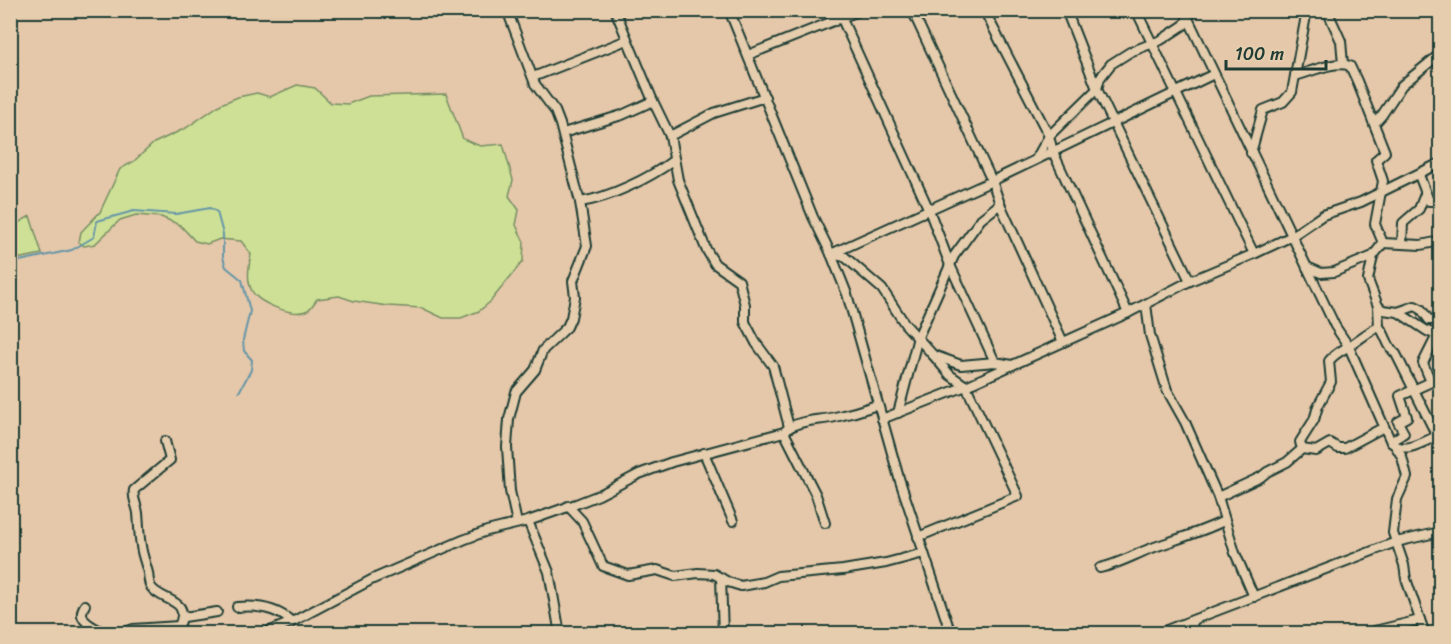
<svg xmlns="http://www.w3.org/2000/svg" width="1451" height="644" font-family="Sriracha,sans-serif">
  <style>
    .green { fill: #cde095; stroke: #768e64; stroke-width: 1.5 }
    .lines { fill: none; stroke-linecap: round; stroke-linejoin: round }
    .stream { stroke: #6696a8; stroke-width: 2 }
    .minor-casing { stroke: #1f3d34; stroke-width: 12 }
    .minor { stroke: #e5cdad; stroke-width: 8 }
  </style>
  <rect width="100%" height="100%" fill="#e5c7a9"/>
  <filter id="ink" filterUnits="userSpaceOnUse"><feTurbulence type="fractalNoise" baseFrequency=".0167" numOctaves="2"/><feDisplacementMap in="SourceGraphic" scale="12" xChannelSelector="R" yChannelSelector="G"/><feConvolveMatrix kernelMatrix="1 2 1 2 8 2 1 2 1" color-interpolation-filters="sRGB"/></filter>
  <g filter="url(#ink)">
    <!-- green -->
    <g class="green">
      <path d="M 297,85 L 315,88 L 331,103 L 348,104 L 369,96 L 446,94 L 463,139 L 480,146 L 503,144 L 513,180 L 509,196 L 519,210 L 516,225 L 524,242 L 523,261 L 490,302 L 479,311 L 461,318 L 443,318 L 422,308 L 388,306 L 354,301 L 339,296 L 317,299 C 315,302 311,308 308,310 C 295,318 259,304 252,291 C 246,280 249,266 251,254 L 241,241 L 220,239 L 207,244 L 195,241 L 180,225 L 161,217 L 136,215 L 120,220 L 95,244 L 84,246 L 79,242 L 81,232 L 100,212 L 120,169 L 133,162 L 154,143 L 186,128 L 221,104 L 238,97 L 257,93 L 270,97 Z"/>
      <path d="M 30,216 L 42,254 L 11,260 L 11,227 Z"/>
    </g>
    <g class="lines">
      <!-- stream -->
      <path class="stream" d="M 10,263 L 72,250 L 94,237 L 97,221 L 134,211 L 176,214 L 210,208 L 217,212 L 223,234 L 223,257 L 226,267 L 242,280 L 250,311 L 243,340 L 244,351 L 252,360 L 251,370 L 239,392"/>
      <!-- minor casing -->
      <g class="minor-casing">
        <g id="minor">
          <path d="M 507,10 L 535,84 L 555,111 L 560,124 L 580,202 L 587,246 L 573,281 L 575,297 L 571,318 L 567,327 L 543,350 L 535,370 L 516,392 L 509,419 L 507,447 L 510,491 L 517,523"/>
          <path d="M 615,10 L 653,101 L 670,136 L 678,180 L 706,249 L 715,264 L 739,281 L 745,305 L 745,322 L 756,343 L 773,366 L 789,427"/>
          <path d="M 729,10 L 813,217 L 831,254 L 847,294 L 899,478 L 951,634"/>
          <path d="M 830,10 L 835,21"/>
          <path d="M 912,10 L 992,181 L 1000,204 L 1063,342"/>
          <path d="M 984,10 L 1049,136 L 1053,152 L 1128,313"/>
          <path d="M 1066,10 L 1097,89 L 1190,281"/>
          <path d="M 1136,10 L 1254,254"/>
          <path d="M 1184,10 L 1335,326 L 1349,347 L 1391,442 C 1405,456 1425,440 1440,435"/>
          <path d="M 1327,10 L 1341,41 L 1343,64"/>
          <path d="M 508,14 L 518,10"/>
          <path d="M 842,19 L 929,210 L 950,265 L 995,362"/>
          <path d="M 748,55 L 861,10"/>
          <path d="M 1295,76 C 1311,72 1334,60 1350,66 L 1357,81 L 1385,152 L 1376,160 L 1383,181 L 1375,224 L 1383,243 L 1421,245 L 1440,241"/>
          <path d="M 533,77 L 627,40"/>
          <path d="M 1374,124 L 1382,115 L 1402,85 L 1440,54"/>
          <path d="M 563,133 L 622,115 L 653,101"/>
          <path d="M 670,136 L 714,113 L 765,97"/>
          <path d="M 1251,153 L 1263,110 L 1283,102 L 1292,92 L 1307,10"/>
          <path d="M 1036,159 L 1049,136 L 1097,89 L 1100,78 L 1111,64 L 1130,52 L 1161,40 L 1184,25 L 1192,10"/>
          <path d="M 1419,175 L 1429,201 L 1440,201"/>
          <path d="M 580,202 C 609,198 650,178 674,160"/>
          <path d="M 1383,243 L 1373,256 L 1368,280 L 1378,306 L 1383,310 L 1398,312 L 1427,331 L 1439,336"/>
          <path d="M 1402,244 L 1403,223 L 1419,209 L 1425,194"/>
          <path d="M 831,254 L 992,181 L 1214,74"/>
          <path d="M 831,254 L 845,257 L 882,289 L 905,324 L 933,355 L 961,365 L 995,362 L 1012,365"/>
          <path d="M 1307,267 L 1321,273 L 1334,272 L 1373,256"/>
          <path d="M 1146,304 L 1150,335 L 1167,390 L 1185,422 L 1218,497 L 1235,553 L 1254,597"/>
          <path d="M 1378,306 L 1379,327"/>
          <path d="M 1398,312 L 1415,306 L 1421,309 L 1429,320 L 1440,320"/>
          <path d="M 898,413 L 918,337 L 954,256 L 981,219 L 1000,204"/>
          <path d="M 882,419 L 966,386 L 1128,313 L 1190,281 L 1254,254 L 1292,236 L 1323,215 L 1361,202 L 1440,163"/>
          <path d="M 784,432 L 816,495 L 825,523"/>
          <path d="M 165,441 L 170,460 L 134,490 C 132,498 137,505 138,513 C 139,524 139,535 141,546 C 142,555 146,564 148,573 C 149,578 148,582 151,587 C 161,602 192,598 179,626 L 182,634"/>
          <path d="M 1391,442 L 1404,433 L 1398,422 L 1407,417 L 1400,396 L 1431,382 L 1423,363 L 1437,335"/>
          <path d="M 1396,447 L 1402,457 L 1407,477 L 1397,499 L 1393,533 L 1404,565 L 1406,579 L 1425,634"/>
          <path d="M 1302,449 L 1300,442 L 1314,420 L 1318,406 L 1331,382 L 1329,361 C 1335,353 1341,351 1349,346 C 1359,340 1367,332 1379,327 C 1387,335 1386,346 1396,354 L 1437,436"/>
          <path d="M 704,453 L 733,521"/>
          <path d="M 1218,497 L 1261,477 L 1267,472 L 1287,462 L 1302,449 L 1316,451 L 1330,443 L 1338,448 L 1345,448 L 1384,427"/>
          <path d="M 568,506 L 582,521 L 603,566 L 628,575 L 657,570 L 675,576 L 698,573 L 714,574 L 728,582 L 741,586 L 764,582 L 778,576 L 843,570 L 886,563 L 924,553"/>
          <path d="M 528,521 L 549,572 L 560,634"/>
          <path d="M 918,537 L 1018,496 L 966,386 L 950,375 L 933,355"/>
          <path d="M 1100,568 C 1118,564 1132,556 1149,549 C 1174,540 1199,533 1224,521"/>
          <path d="M 721,578 L 723,634"/>
          <path d="M 85,605 C 74,621 95,627 106,634"/>
          <path d="M 237,607 C 257,605 277,608 292,622"/>
          <path d="M 184,617 L 217,612"/>
          <path d="M 1191,621 L 1195,634"/>
          <path d="M 121,634 L 133,629 L 179,626"/>
          <path d="M 263,634 L 292,622 L 373,579 L 463,540 L 487,531 L 528,521 L 576,504 L 599,495 L 639,474 L 672,462 L 784,432 C 797,419 819,421 835,417 C 849,414 863,410 877,405"/>
          <path d="M 1156,634 L 1396,542 L 1440,532"/>
          <path d="M 1362,634 L 1420,620"/>
        </g>
      </g>
      <!-- minor -->
      <use href="#minor" class="minor"/>
    </g>
  </g>
  <!-- margin -->
  <rect width="1451" height="644" fill="none" stroke="#e5cdad" stroke-width="36"/>
  <rect x="18" y="18" width="1415" height="608" fill="none" stroke="#1f3d34" stroke-width="2" filter="url(#ink)"/>
  <!-- scale -->
  <path d="M1226 60v9h100v-9" fill="none" stroke="#1f3d34" stroke-width="3"/>
  <text x="1235" y="60" font-size="18" fill="#1f3d34" stroke="#e5cdad" stroke-width="4.5" paint-order="stroke">100 m</text>
</svg>
